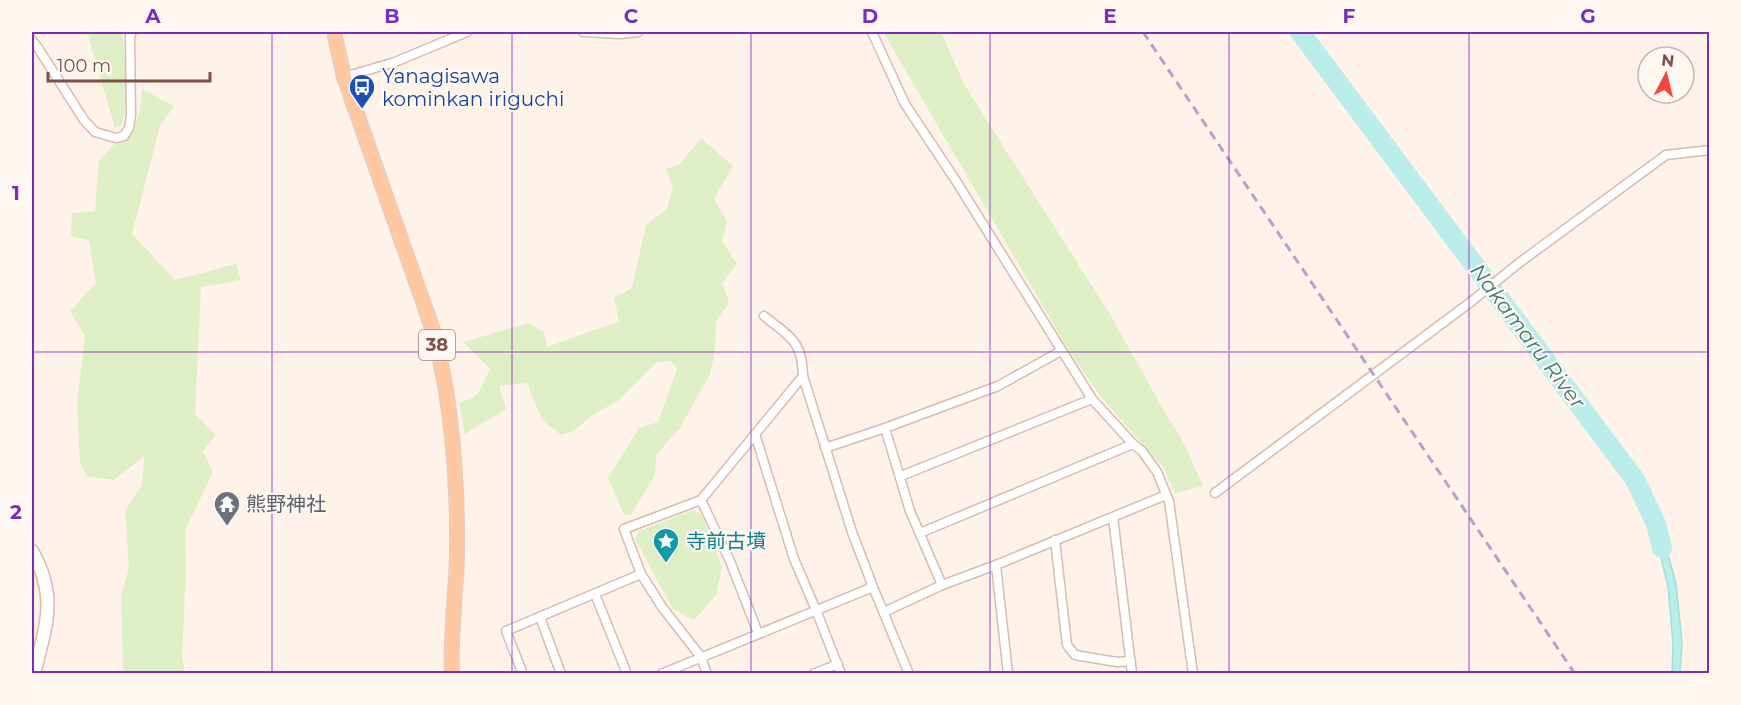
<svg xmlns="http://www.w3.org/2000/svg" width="1741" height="705" font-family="Montserrat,'Noto Sans JP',sans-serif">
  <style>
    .green { fill: #dfefc5 }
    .water { fill: #baece9; stroke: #9fdfdc; stroke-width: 1.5 }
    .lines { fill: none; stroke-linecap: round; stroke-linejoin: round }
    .river { stroke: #baece9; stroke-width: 20 }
    .street-casing { stroke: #d8bbb1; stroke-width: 11 }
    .secondary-casing { stroke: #dbb9ae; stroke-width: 15 }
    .primary-casing { stroke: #dbcecc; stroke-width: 16 }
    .street { stroke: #fff; stroke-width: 8 }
    .secondary { stroke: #fff; stroke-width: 12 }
    .primary { stroke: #ffc8a0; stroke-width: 14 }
    .rail { stroke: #b1a4cc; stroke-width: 3; stroke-dasharray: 9 6; stroke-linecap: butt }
    .grid { fill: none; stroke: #7b2cbf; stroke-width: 1.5; stroke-opacity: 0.55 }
    .labels { text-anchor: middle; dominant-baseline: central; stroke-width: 4.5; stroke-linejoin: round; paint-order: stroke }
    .shield { fill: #fff7f2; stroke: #a5827b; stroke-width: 1.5 }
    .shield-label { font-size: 18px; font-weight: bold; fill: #7e5048 }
    .transit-label { font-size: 20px; fill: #164399; stroke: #fff7f2; text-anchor: start }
    .worship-label { font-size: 20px; fill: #5b616d; stroke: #fff7f2; text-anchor: start }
    .culture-label { font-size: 20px; fill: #0d838f; stroke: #fff7f2; text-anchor: start }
    .water-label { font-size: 21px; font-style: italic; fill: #367c79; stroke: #fff7f2 }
    .neatline { fill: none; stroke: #7b2cbf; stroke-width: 2 }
    .grid-label { font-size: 20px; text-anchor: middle; font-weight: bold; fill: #7b2cbf }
  </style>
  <rect width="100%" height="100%" fill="#fff2e9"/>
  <!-- green -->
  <g class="green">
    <path d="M 87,32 L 122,32 C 126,63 131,96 121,126 L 115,128 Z"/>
    <path d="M 883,32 L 941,32 L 964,84 L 1111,316 L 1163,409 L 1185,445 L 1203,486 L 1175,493 L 1164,468 L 1101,397 L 1068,349 Z"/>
    <path d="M 142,89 L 174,106 L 160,126 L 132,234 L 175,280 L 236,264 L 241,280 L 201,287 L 195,414 L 216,435 L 203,451 L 213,472 L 185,531 L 186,571 L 182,658 L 185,673 L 127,673 L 123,669 L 121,596 L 129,568 L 125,511 L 142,485 L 144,456 L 114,480 L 87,476 L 80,463 L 77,402 L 85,336 L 70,311 L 96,283 L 89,241 L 71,236 L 72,213 L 95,211 L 99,161 L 116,142 L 131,136 L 140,110 Z"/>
    <path d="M 701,138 L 733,166 L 714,199 L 727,221 L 722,241 L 737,264 L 722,283 L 729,302 L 716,322 L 715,351 L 710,374 L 680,428 L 656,455 L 655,475 L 631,515 L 624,515 L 608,478 L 639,428 L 658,422 L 677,369 L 671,361 L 657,362 L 618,401 L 594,414 L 574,431 L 561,435 L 542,420 L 527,383 L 499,386 L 506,409 L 465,434 L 459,404 L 478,394 L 490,369 L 463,342 L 529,323 L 544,332 L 547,347 L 619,321 L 614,298 L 632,288 L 646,225 L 667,209 L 673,188 L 666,169 L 680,164 Z"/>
    <path d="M 693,510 L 701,514 L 722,567 L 716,595 L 694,620 L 673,609 L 635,539 L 639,531 Z"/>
  </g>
  <!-- water -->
  <path class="water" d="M 1659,522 L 1676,584 L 1682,643 L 1680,673 L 1672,673 L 1673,643 L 1668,586 L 1653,525 Z"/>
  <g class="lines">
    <!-- river -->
    <path class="river" d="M 1300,32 L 1636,481 L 1656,524 L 1662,548"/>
    <!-- street casing -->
    <g class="street-casing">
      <g id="street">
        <path d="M 583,32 L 621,34 L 638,32"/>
        <path d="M 872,32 L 905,104 L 956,181 L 1092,399 L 1133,444 L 1142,451 L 1157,472 L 1169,501 L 1193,674"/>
        <path d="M 32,40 L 38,48 L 84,120 L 95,132 L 116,138 L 124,136 L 129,128 L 131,115 L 130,35 L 132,32"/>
        <path d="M 344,77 L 395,62 L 467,32"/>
        <path d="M 764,316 C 790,337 802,340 803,376 L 852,532 L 873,587 L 909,674"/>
        <path d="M 885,428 L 910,511 L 942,585"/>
        <path d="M 755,434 L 794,559 L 816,610 L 841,674"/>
        <path d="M 825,448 L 885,428 L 998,386 L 1061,351"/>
        <path d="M 901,476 L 1092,399"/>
        <path d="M 1215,493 L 1472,301 L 1519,263 L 1666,155 L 1710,150"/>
        <path d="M 701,500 L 730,561 L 758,633"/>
        <path d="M 1113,517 L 1132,674"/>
        <path d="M 920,533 L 1133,444"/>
        <path d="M 1055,540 L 1067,645 L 1075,655 L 1117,662 L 1131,661"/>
        <path d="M 996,565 L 1008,674"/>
        <path d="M 595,594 L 627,674"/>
        <path d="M 884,612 L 942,585 L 996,565 L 1166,495"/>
        <path d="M 540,617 L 561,674"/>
        <path d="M 523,674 L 506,631 L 641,574"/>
        <path d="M 661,674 L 873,587"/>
        <path d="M 707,674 L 701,657 L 662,607 L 641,574 L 624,529 L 701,500 L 803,376"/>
        <path d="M 813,674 L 838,664"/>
      </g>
    </g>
    <!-- secondary casing -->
    <g class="secondary-casing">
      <path id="secondary" d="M 32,551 C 58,597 46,625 34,674"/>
    </g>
    <!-- primary casing -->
    <g class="primary-casing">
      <path id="primary" d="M 334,32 L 344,77 L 434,333 C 452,402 458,484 457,555 C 456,595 450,634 452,674"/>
    </g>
    <!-- street -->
    <use href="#street" class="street"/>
    <!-- secondary -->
    <use href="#secondary" class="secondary"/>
    <!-- primary -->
    <use href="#primary" class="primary"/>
    <!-- rail -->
    <path class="rail" d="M 1143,32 L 1575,674"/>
  </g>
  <!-- grid -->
  <path class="grid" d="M 272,32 L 272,674M 512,32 L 512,674M 751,32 L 751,674M 990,32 L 990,674M 1229,32 L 1229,674M 1469,32 L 1469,674M 32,352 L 1710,352"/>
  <!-- icons -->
  <defs>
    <g id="bus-pin" transform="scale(1.35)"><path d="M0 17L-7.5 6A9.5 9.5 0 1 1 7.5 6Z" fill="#1a4fb4" stroke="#fff7f2"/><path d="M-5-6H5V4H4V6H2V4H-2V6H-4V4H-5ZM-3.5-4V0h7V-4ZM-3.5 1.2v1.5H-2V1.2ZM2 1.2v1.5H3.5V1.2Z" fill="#fff"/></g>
    <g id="temple-pin" transform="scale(1.35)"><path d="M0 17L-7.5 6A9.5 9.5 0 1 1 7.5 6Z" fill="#6b7280" stroke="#fff7f2"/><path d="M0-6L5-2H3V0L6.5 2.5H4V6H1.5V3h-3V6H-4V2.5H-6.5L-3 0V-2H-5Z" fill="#fff"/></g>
    <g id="sight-pin" transform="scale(1.35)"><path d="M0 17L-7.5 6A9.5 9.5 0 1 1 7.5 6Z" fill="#0f9aa8" stroke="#fff7f2"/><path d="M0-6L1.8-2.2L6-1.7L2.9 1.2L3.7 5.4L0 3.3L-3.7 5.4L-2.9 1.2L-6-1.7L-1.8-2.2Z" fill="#fff"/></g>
  </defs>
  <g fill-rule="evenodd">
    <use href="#bus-pin" x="362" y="87"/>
    <use href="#temple-pin" x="227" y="504"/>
    <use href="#sight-pin" x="666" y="541"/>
  </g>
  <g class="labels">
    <!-- shield labels -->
    <rect class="shield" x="419" y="330" width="36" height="30" rx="4.5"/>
    <g class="shield-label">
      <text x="437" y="345">38</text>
    </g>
    <!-- transit labels -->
    <g class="transit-label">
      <text x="382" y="76">Yanagisawa<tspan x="382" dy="23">kominkan iriguchi</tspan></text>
    </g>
    <!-- worship labels -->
    <g class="worship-label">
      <text x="246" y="504">熊野神社</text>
    </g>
    <!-- culture labels -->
    <g class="culture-label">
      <text x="686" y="541">寺前古墳</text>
    </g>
    <!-- water labels -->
    <g class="water-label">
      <text transform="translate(1528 336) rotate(53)">Nakamaru River</text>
    </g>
  </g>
  <!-- border -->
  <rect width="1741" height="705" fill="none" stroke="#fff7f2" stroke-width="66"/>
  <!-- north arrow -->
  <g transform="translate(1666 75) rotate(7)"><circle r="28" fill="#fff7f2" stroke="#cbb4ae" stroke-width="1.5"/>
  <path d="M0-4.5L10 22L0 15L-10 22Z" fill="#f64441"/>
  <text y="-9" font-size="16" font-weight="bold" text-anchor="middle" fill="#7e5048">N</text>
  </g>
  <!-- scale -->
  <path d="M48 72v9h162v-9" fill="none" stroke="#7e5048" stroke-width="3"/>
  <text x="57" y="72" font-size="18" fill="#7e5048" stroke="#fff7f2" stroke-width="4.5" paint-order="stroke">100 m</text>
  <rect x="33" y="33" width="1675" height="639" class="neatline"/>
  <g class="grid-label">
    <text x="153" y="23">A</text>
    <text x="392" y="23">B</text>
    <text x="631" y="23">C</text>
    <text x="870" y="23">D</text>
    <text x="1110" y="23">E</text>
    <text x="1349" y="23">F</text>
    <text x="1588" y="23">G</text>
    <text x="16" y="200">1</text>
    <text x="16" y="519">2</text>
  </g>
</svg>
